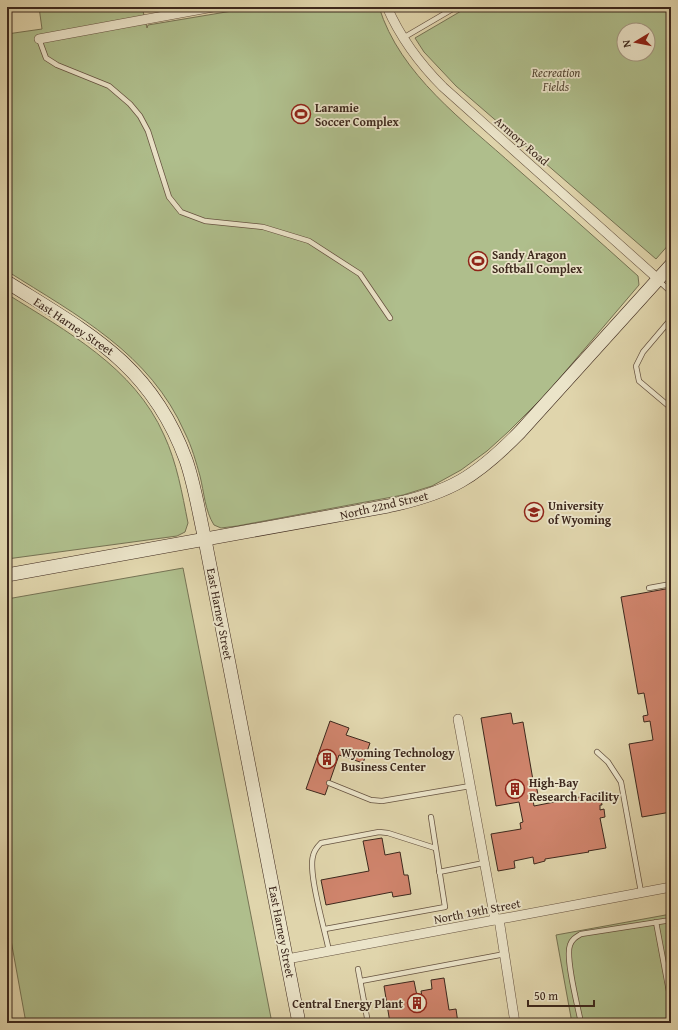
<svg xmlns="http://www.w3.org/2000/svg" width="678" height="1030" font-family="'Gentium Book Plus',serif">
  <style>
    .green { fill: #afbe8c; stroke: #767354; fill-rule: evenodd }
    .building { fill: #cf846c; stroke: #3d281d }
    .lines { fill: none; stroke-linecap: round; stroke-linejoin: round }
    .lane-casing { stroke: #665341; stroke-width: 6 }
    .street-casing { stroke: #665341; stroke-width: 10 }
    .secondary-casing { stroke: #3d281d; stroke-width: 14 }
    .lane { stroke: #ebe4c9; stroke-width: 4.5 }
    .street { stroke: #ebe4c9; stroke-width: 9 }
    .secondary { stroke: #ebe4c9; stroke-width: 13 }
    .labels { text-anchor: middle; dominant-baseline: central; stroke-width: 3.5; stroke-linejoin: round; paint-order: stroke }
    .park-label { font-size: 12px; font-style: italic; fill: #544633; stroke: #ebe4c9 }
    .poi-label { font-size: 12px; font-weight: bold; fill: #3d281d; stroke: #ebe4c9; text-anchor: start }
    .street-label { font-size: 12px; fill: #3d281d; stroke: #ebe4c9 }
  </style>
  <rect width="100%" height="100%" fill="#e0d5ac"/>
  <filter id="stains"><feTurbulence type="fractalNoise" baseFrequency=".005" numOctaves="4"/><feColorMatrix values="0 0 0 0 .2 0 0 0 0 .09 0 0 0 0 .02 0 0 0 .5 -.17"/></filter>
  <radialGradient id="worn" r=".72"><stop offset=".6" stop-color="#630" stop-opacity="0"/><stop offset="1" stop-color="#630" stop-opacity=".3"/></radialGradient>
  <!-- green -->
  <g class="green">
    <path d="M 39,7 L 164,7 L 143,11 L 147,28 L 148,25 L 256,7 L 379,7 C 400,75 464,121 515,167 C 556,203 597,239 638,276 L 639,285 L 547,393 L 508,432 L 487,451 L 461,470 L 432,486 L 403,495 L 237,526 L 221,528 L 214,525 C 205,511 204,492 200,476 C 196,462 192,447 185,433 C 150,353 78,316 7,271 L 7,34 L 42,29 Z"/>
    <path d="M 468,7 L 671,7 L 671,242 L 656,259 L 456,86 L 424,52 L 415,38 ZM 624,30 L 648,30 L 648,54 L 624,54 Z"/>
    <path d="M 7,294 C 66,331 134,367 164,435 C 177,463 182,493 188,523 L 185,532 L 177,536 L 7,559 Z"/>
    <path d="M 183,568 L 272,1023 L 26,1023 L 7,918 L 7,599 Z"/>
    <path d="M 671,914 L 671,1023 L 572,1023 L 556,935 Z"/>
  </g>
  <!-- building -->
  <g class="building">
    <path d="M 671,588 L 671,812 L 642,817 L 629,744 L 653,740 L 650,721 L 644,722 L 643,716 L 648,715 L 644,693 L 638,694 L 621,597 Z"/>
    <path d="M 511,713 L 513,724 L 523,722 L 534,786 L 536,785 L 539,799 L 533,800 L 534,806 L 600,793 L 602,805 L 600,805 L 600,810 L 604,809 L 605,817 L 600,818 L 606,848 L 588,851 L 589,852 L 545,859 L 545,861 L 534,864 L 533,857 L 514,861 L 515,868 L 498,871 L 491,834 L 521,829 L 520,823 L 523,822 L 519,802 L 496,806 L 481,718 Z"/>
    <path d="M 330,721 L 349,728 L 346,735 L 370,743 L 363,763 L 339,755 L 325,795 L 306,789 Z"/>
    <path d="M 382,838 L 385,855 L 400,852 L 404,875 L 408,875 L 411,894 L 393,897 L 392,892 L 326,905 L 321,880 L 369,871 L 363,841 Z"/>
    <path d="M 444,978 L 449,1010 L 456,1009 L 458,1023 L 420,1023 L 420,1020 L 414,1021 L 414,1023 L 390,1023 L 384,986 L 414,981 L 417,996 L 422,996 L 421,991 L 432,989 L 431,980 Z"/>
  </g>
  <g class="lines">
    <!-- lane casing -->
    <g class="lane-casing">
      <g id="lane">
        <path d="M 403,38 L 456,7"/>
        <path d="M 39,39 L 46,58 L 57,65 L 109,86 L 130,104 L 140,116 L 148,131 L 169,197 L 181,212 L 205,221 L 263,227 L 309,241 L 360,274 L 390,318"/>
        <path d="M 659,281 L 671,292"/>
        <path d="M 671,319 L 643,352 L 636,366 L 639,381 L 671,408"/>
        <path d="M 649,588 L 671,584"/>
        <path d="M 597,752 L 608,762 L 621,782 L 641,892"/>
        <path d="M 329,783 L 371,800 L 382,801 L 470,786"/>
        <path d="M 439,872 L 484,863"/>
        <path d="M 656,922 L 671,1002"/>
        <path d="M 325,929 L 445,907 L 431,817"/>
        <path d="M 329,951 C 325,930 308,874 313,856 C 314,851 317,847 321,843 L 379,832 L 388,833 L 435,848"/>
        <path d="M 358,969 L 368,1023"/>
        <path d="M 361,981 L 505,954"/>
        <path d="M 581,1023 C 578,1007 565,958 570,945 C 572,939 576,937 581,934 L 671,920"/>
      </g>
    </g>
    <!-- street casing -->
    <g class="street-casing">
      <g id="street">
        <path d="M 387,7 C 401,39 419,63 443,87 L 658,279"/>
        <path d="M 39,39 L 213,7"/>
        <path d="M 458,719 L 495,920"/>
        <path d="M 499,919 L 515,1023"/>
        <path d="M 287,959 L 671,887"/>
      </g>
    </g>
    <!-- secondary casing -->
    <g class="secondary-casing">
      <g id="secondary">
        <path d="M 7,282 C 88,333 151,364 186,460 C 195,486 199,514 205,540 L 299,1023"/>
        <path d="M 7,575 L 388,506 C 450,493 476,477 520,432 L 671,265"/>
      </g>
    </g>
    <!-- lane -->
    <use href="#lane" class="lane"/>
    <!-- street -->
    <use href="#street" class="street"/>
    <!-- secondary -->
    <use href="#secondary" class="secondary"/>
  </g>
  <!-- icons -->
  <defs>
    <g id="stadium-ring" transform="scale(1)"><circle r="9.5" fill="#ebe4c9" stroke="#8f2418" stroke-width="1.5"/><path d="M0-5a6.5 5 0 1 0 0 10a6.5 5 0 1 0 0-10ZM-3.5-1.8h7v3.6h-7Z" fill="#8f2418"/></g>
    <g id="university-ring" transform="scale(1)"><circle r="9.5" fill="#ebe4c9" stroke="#8f2418" stroke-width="1.5"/><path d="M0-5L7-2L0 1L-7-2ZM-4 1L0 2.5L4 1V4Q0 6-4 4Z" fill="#8f2418"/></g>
    <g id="building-ring" transform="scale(1)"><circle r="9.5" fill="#ebe4c9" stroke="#8f2418" stroke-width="1.5"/><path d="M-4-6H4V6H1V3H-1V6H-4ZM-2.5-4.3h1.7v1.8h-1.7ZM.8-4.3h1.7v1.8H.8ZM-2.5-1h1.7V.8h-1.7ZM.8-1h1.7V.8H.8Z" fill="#8f2418"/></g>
  </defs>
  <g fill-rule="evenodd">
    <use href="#stadium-ring" x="301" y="114"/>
    <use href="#stadium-ring" x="478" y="261"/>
    <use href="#university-ring" x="534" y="512"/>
    <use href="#building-ring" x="327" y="759"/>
    <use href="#building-ring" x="515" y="789"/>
    <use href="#building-ring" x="417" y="1003"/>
  </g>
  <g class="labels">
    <!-- park labels -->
    <g class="park-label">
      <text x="556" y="72">Recreation<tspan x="556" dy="14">Fields</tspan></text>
    </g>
    <!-- poi labels -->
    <g class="poi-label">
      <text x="315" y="107">Laramie<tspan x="315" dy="14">Soccer Complex</tspan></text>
      <text x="492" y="254">Sandy Aragon<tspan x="492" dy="14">Softball Complex</tspan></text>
      <text x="548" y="505">University<tspan x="548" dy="14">of Wyoming</tspan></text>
      <text x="341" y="752">Wyoming Technology<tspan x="341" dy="14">Business Center</tspan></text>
      <text x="529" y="782">High-Bay<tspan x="529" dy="14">Research Facility</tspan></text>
      <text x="403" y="1003" text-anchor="end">Central Energy Plant</text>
    </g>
    <!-- street labels -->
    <g class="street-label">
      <text transform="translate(522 141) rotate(41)">Armory Road</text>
      <text transform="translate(74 326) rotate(34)">East Harney Street</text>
      <text transform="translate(384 505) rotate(-13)">North 22nd Street</text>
      <text transform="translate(220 614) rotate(79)">East Harney Street</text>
      <text transform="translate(477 911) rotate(-11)">North 19th Street</text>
      <text transform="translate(282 932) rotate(79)">East Harney Street</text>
    </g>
  </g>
  <!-- margin -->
  <rect width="678" height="1030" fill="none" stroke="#e0d5ac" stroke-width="24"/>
  <rect x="8" y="8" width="662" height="1014" fill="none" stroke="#3d281d" stroke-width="2"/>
  <rect x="12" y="12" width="654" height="1006" fill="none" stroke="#3d281d"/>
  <!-- north arrow -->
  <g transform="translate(636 42) rotate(260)"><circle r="19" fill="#ebe4c9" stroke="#a59984"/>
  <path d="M0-3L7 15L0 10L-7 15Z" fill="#8f2418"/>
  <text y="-6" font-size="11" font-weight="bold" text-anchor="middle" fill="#3d281d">N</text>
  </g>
  <!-- scale -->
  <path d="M528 1000v6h66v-6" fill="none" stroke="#3d281d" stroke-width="2"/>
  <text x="534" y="1000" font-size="12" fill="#3d281d" stroke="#ebe4c9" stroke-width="3" paint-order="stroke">50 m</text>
  <rect width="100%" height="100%" filter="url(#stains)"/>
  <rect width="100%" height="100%" fill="url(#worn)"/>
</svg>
